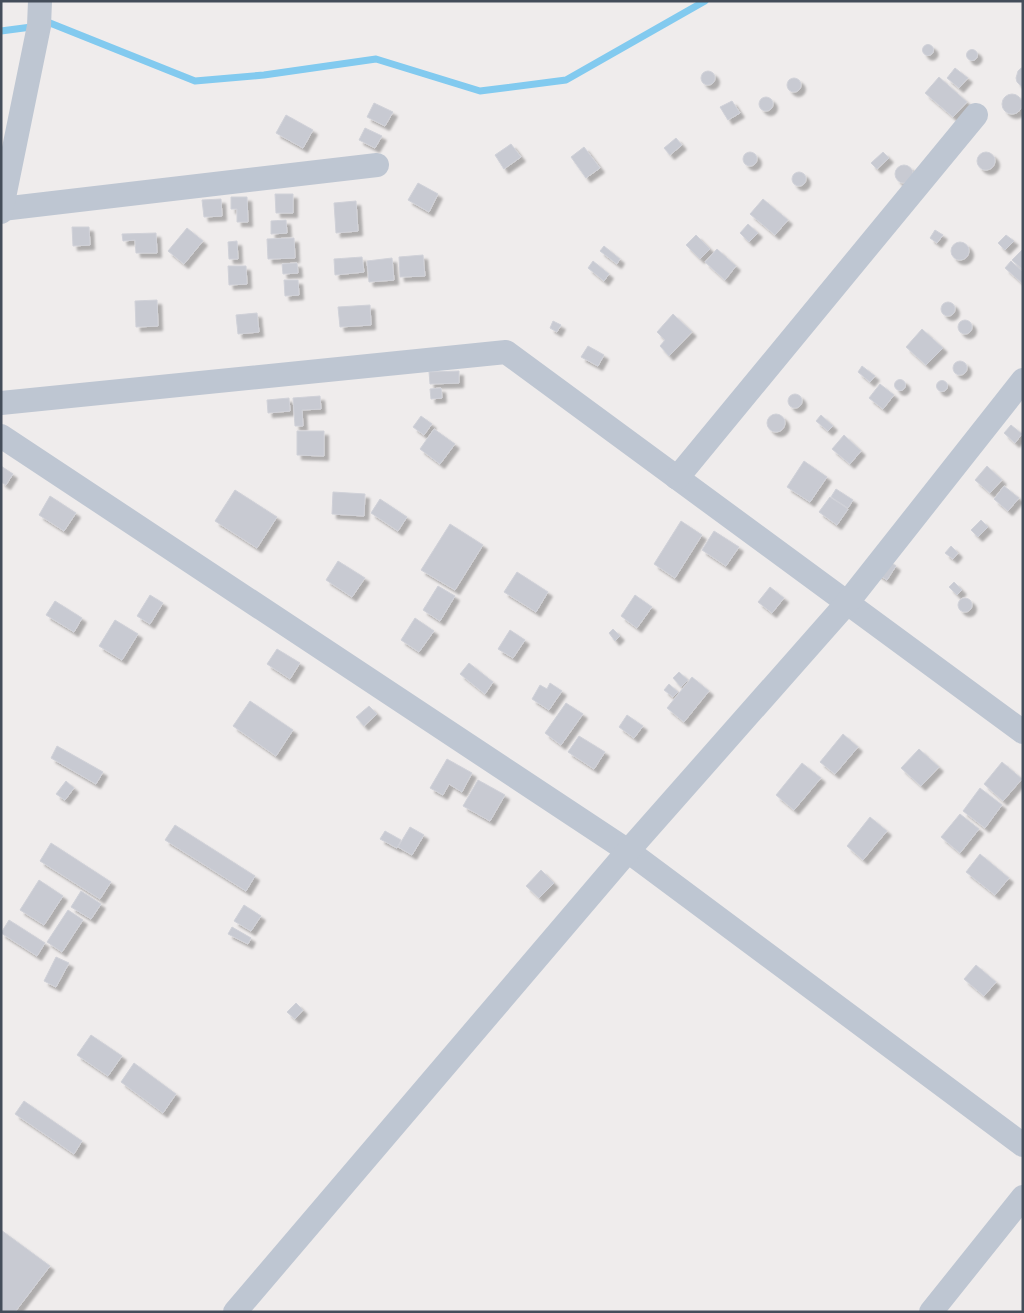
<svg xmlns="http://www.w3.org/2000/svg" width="1024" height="1313" font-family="Raleway,sans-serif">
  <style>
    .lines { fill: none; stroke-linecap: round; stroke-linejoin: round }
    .stream { stroke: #82caef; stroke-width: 7 }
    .building { fill: #c8cad2; stroke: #d0d1d8; filter: url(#shadow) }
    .minor { stroke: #bec6d2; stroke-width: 24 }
  </style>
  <defs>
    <filter id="shadow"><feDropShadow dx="4.5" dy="4.5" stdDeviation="1" flood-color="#0004"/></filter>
  </defs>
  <rect width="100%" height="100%" fill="#efecec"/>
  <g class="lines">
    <!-- stream -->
    <path class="stream" d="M 1,31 L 39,26 L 50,23 L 195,81 L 264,75 L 376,59 L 480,91 L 566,80 L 705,1"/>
  </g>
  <!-- building -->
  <g class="building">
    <circle cx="928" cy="50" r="5.5"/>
    <circle cx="972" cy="55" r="5.5"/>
    <path d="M 955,68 L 968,78 L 959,88 L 947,78 Z"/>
    <path d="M 1021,68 L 1023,68 L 1023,88 L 1017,82 L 1016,78 L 1018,71 Z"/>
    <circle cx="708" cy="78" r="7"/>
    <path d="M 939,77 L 967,102 L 953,117 L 925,93 Z"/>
    <circle cx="794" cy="85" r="7"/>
    <circle cx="1012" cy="104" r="10"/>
    <circle cx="766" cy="104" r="7"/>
    <path d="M 732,101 L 740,113 L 728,120 L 720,107 Z"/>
    <path d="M 374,103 L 393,112 L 385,126 L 367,117 Z"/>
    <path d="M 286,115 L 313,130 L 303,148 L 276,133 Z"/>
    <path d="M 365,128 L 382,136 L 375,148 L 359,140 Z"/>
    <path d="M 676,138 L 682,145 L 670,155 L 664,148 Z"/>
    <path d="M 511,144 L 521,157 L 504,169 L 495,155 Z"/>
    <path d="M 584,147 L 600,168 L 586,178 L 571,157 Z"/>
    <circle cx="986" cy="161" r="9"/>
    <path d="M 883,152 L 889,158 L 877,169 L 871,163 Z"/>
    <circle cx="750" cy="159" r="7"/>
    <circle cx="904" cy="174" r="9"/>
    <circle cx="799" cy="179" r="7"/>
    <path d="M 418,183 L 438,194 L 429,212 L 408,200 Z"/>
    <path d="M 275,194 L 293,194 L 293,213 L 276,213 Z"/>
    <path d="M 231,197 L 247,197 L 248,222 L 237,222 L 237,209 L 231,209 Z"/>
    <path d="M 221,199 L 222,216 L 204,217 L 202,200 Z"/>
    <path d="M 763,199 L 788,220 L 775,235 L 750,214 Z"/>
    <path d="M 356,201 L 358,231 L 336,233 L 334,203 Z"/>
    <path d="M 286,220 L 287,233 L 271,234 L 271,221 Z"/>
    <path d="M 748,224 L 758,233 L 749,242 L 740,233 Z"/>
    <path d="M 72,227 L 89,227 L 90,245 L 73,246 Z"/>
    <path d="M 187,228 L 203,241 L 184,264 L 168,251 Z"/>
    <path d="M 935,230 L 943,235 L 937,243 L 930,238 Z"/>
    <path d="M 156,233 L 157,253 L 136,253 L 135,240 L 123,241 L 122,234 Z"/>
    <path d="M 696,235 L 710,249 L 700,259 L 686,245 Z"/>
    <path d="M 1006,235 L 1014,241 L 1005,250 L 998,243 Z"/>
    <path d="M 294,238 L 295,258 L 268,259 L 267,239 Z"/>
    <path d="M 237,241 L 238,259 L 229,259 L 228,242 Z"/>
    <circle cx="960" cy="251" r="9"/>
    <path d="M 604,246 L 620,259 L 617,264 L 600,251 Z"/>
    <path d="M 717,249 L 736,266 L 725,280 L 705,262 Z"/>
    <path d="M 1023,249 L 1023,270 L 1012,260 Z"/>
    <path d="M 423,255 L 425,276 L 400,277 L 399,257 Z"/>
    <path d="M 362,257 L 364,272 L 335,275 L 334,259 Z"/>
    <path d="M 392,258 L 394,280 L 369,282 L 367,261 Z"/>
    <path d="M 593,261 L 609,274 L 604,281 L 588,268 Z"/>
    <path d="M 1011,261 L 1023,272 L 1023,284 L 1005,268 Z"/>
    <path d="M 297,263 L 298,273 L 283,274 L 282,264 Z"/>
    <path d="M 228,266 L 246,266 L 247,284 L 229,285 Z"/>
    <path d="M 284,280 L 298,280 L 299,295 L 285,296 Z"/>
    <path d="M 157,300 L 158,326 L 136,327 L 135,301 Z"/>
    <circle cx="948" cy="309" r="7"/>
    <path d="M 370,305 L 371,325 L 340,327 L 338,307 Z"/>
    <path d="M 257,313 L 259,332 L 238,334 L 236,315 Z"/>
    <path d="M 673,314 L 692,332 L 669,356 L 660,346 L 665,340 L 657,332 Z"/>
    <circle cx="965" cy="327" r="7"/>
    <path d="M 553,321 L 561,325 L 557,332 L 550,328 Z"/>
    <path d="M 922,329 L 943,348 L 926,365 L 906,347 Z"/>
    <path d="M 588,346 L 604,355 L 598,366 L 581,357 Z"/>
    <circle cx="960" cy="368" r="7"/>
    <path d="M 862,366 L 875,376 L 870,382 L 858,372 Z"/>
    <path d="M 459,371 L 459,383 L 430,384 L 429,372 Z"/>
    <circle cx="900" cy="385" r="5.5"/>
    <circle cx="942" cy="386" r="5.5"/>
    <path d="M 880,384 L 894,395 L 883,409 L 869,398 Z"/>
    <path d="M 441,388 L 442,398 L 431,399 L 430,389 Z"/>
    <circle cx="795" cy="401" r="7"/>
    <path d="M 320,396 L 321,409 L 302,410 L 303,426 L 295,426 L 293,398 Z"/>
    <path d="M 289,398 L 290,411 L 268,413 L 267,400 Z"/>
    <circle cx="776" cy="423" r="9"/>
    <path d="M 821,415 L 833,426 L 828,431 L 816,421 Z"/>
    <path d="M 421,416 L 432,424 L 424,435 L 413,427 Z"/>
    <path d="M 1011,425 L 1022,434 L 1015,443 L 1004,433 Z"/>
    <path d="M 434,429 L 455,444 L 440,464 L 420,449 Z"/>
    <path d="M 297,431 L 324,431 L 324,456 L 297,455 Z"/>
    <path d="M 844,435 L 861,451 L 850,464 L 832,449 Z"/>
    <path d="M 804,461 L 827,477 L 810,502 L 787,487 Z"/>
    <path d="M 1,466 L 13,474 L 6,485 L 1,482 Z"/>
    <path d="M 987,466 L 1002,480 L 990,493 L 975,480 Z"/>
    <path d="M 1004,486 L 1019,498 L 1008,511 L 994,499 Z"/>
    <path d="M 836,489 L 853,500 L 848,508 L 831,497 Z"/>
    <path d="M 235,490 L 277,517 L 257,548 L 215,521 Z"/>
    <path d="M 333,492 L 365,494 L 364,516 L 332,514 Z"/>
    <path d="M 50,496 L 76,513 L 64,531 L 39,515 Z"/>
    <path d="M 830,497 L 848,509 L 837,525 L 819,512 Z"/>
    <path d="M 380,499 L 407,517 L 398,531 L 371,513 Z"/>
    <path d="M 981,520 L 988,527 L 978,537 L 971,530 Z"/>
    <path d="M 681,521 L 702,535 L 675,578 L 654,564 Z"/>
    <path d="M 450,524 L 483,545 L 455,590 L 421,570 Z"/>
    <path d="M 714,531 L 739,547 L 726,566 L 702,550 Z"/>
    <path d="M 951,546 L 958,553 L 953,559 L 945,553 Z"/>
    <path d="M 886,559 L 896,566 L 887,580 L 876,573 Z"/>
    <path d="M 338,561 L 365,578 L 352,597 L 326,580 Z"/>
    <path d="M 517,572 L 548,592 L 536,612 L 504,592 Z"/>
    <path d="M 954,582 L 962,590 L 957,595 L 949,587 Z"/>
    <path d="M 438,586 L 455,596 L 440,621 L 423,610 Z"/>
    <path d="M 770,587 L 784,598 L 772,613 L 758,602 Z"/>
    <path d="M 150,595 L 163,603 L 150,624 L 137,616 Z"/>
    <path d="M 635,595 L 652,607 L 637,628 L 621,616 Z"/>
    <circle cx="965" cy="605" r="7"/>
    <path d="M 55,601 L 82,618 L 74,632 L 46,615 Z"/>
    <path d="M 415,618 L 434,631 L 419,652 L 401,640 Z"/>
    <path d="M 115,620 L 138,634 L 122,660 L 99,646 Z"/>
    <path d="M 613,629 L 620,636 L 615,641 L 609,633 Z"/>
    <path d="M 510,630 L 525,640 L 513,658 L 498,649 Z"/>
    <path d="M 277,649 L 300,663 L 290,679 L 267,664 Z"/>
    <path d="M 469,663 L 493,682 L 485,694 L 460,674 Z"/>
    <path d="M 679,672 L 688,680 L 681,687 L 673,678 Z"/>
    <path d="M 692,677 L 709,691 L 684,722 L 667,708 Z"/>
    <path d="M 550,683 L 562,691 L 549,710 L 532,699 L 540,685 L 547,689 Z"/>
    <path d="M 669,684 L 678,692 L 673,697 L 664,690 Z"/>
    <path d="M 250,701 L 293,730 L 276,756 L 233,726 Z"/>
    <path d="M 566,703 L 583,714 L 561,745 L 545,733 Z"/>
    <path d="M 369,706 L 377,714 L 364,726 L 356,717 Z"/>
    <path d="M 627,715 L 643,726 L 634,738 L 619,727 Z"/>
    <path d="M 843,734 L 858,747 L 835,774 L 820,762 Z"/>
    <path d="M 579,736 L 605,752 L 594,769 L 568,752 Z"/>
    <path d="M 57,746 L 103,772 L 96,784 L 51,758 Z"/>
    <path d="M 919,749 L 939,767 L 921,786 L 901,768 Z"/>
    <path d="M 447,759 L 472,773 L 462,792 L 449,784 L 443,795 L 430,788 Z"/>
    <path d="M 1002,762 L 1022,779 L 1003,801 L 984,784 Z"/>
    <path d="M 802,763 L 821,778 L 794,810 L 776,795 Z"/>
    <path d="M 478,780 L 505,795 L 490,821 L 463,806 Z"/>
    <path d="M 66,781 L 74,788 L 65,800 L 56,794 Z"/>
    <path d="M 980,788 L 1002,805 L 985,828 L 963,811 Z"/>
    <path d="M 960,814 L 979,829 L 960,853 L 941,837 Z"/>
    <path d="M 870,817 L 887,831 L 863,860 L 847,846 Z"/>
    <path d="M 175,825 L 255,876 L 246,891 L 165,840 Z"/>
    <path d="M 410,827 L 424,835 L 412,855 L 398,847 Z"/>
    <path d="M 385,831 L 401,840 L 397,848 L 380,839 Z"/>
    <path d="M 51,843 L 111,882 L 100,899 L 40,861 Z"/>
    <path d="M 980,854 L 1009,878 L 995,895 L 966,872 Z"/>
    <path d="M 541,870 L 554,883 L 539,898 L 526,886 Z"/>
    <path d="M 39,880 L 63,896 L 44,925 L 20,910 Z"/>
    <path d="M 81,891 L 101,904 L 91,919 L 71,907 Z"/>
    <path d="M 244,905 L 261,916 L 251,931 L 234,921 Z"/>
    <path d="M 68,910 L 83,920 L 62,952 L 47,942 Z"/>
    <path d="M 9,920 L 45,943 L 37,956 L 1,933 Z"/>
    <path d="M 232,927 L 251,938 L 248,944 L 228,934 Z"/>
    <path d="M 56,957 L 69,963 L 56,987 L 44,981 Z"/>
    <path d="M 976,965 L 996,982 L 984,996 L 964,979 Z"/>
    <path d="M 296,1003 L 303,1010 L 295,1019 L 287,1012 Z"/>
    <path d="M 91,1035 L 122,1056 L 108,1076 L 77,1055 Z"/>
    <path d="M 134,1063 L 176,1094 L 163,1113 L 121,1082 Z"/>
    <path d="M 24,1101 L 82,1141 L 74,1154 L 15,1114 Z"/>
    <path d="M 1,1230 L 50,1266 L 15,1312 L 1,1312 Z"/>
  </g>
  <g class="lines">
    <!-- minor -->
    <g class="minor">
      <path d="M 2,209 L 377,165"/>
      <path d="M 1,212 L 39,26 L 40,1"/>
      <path d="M 1,403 L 506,352 L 1023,732"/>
      <path d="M 1,436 L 628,851 L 1023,1145"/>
      <path d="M 677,478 L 976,115"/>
      <path d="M 235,1312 L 628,851 L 847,603 L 1023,380"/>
      <path d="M 931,1312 L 1023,1197"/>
    </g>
  </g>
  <!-- border -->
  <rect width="1024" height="1313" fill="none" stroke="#444d5a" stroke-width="5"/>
</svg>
